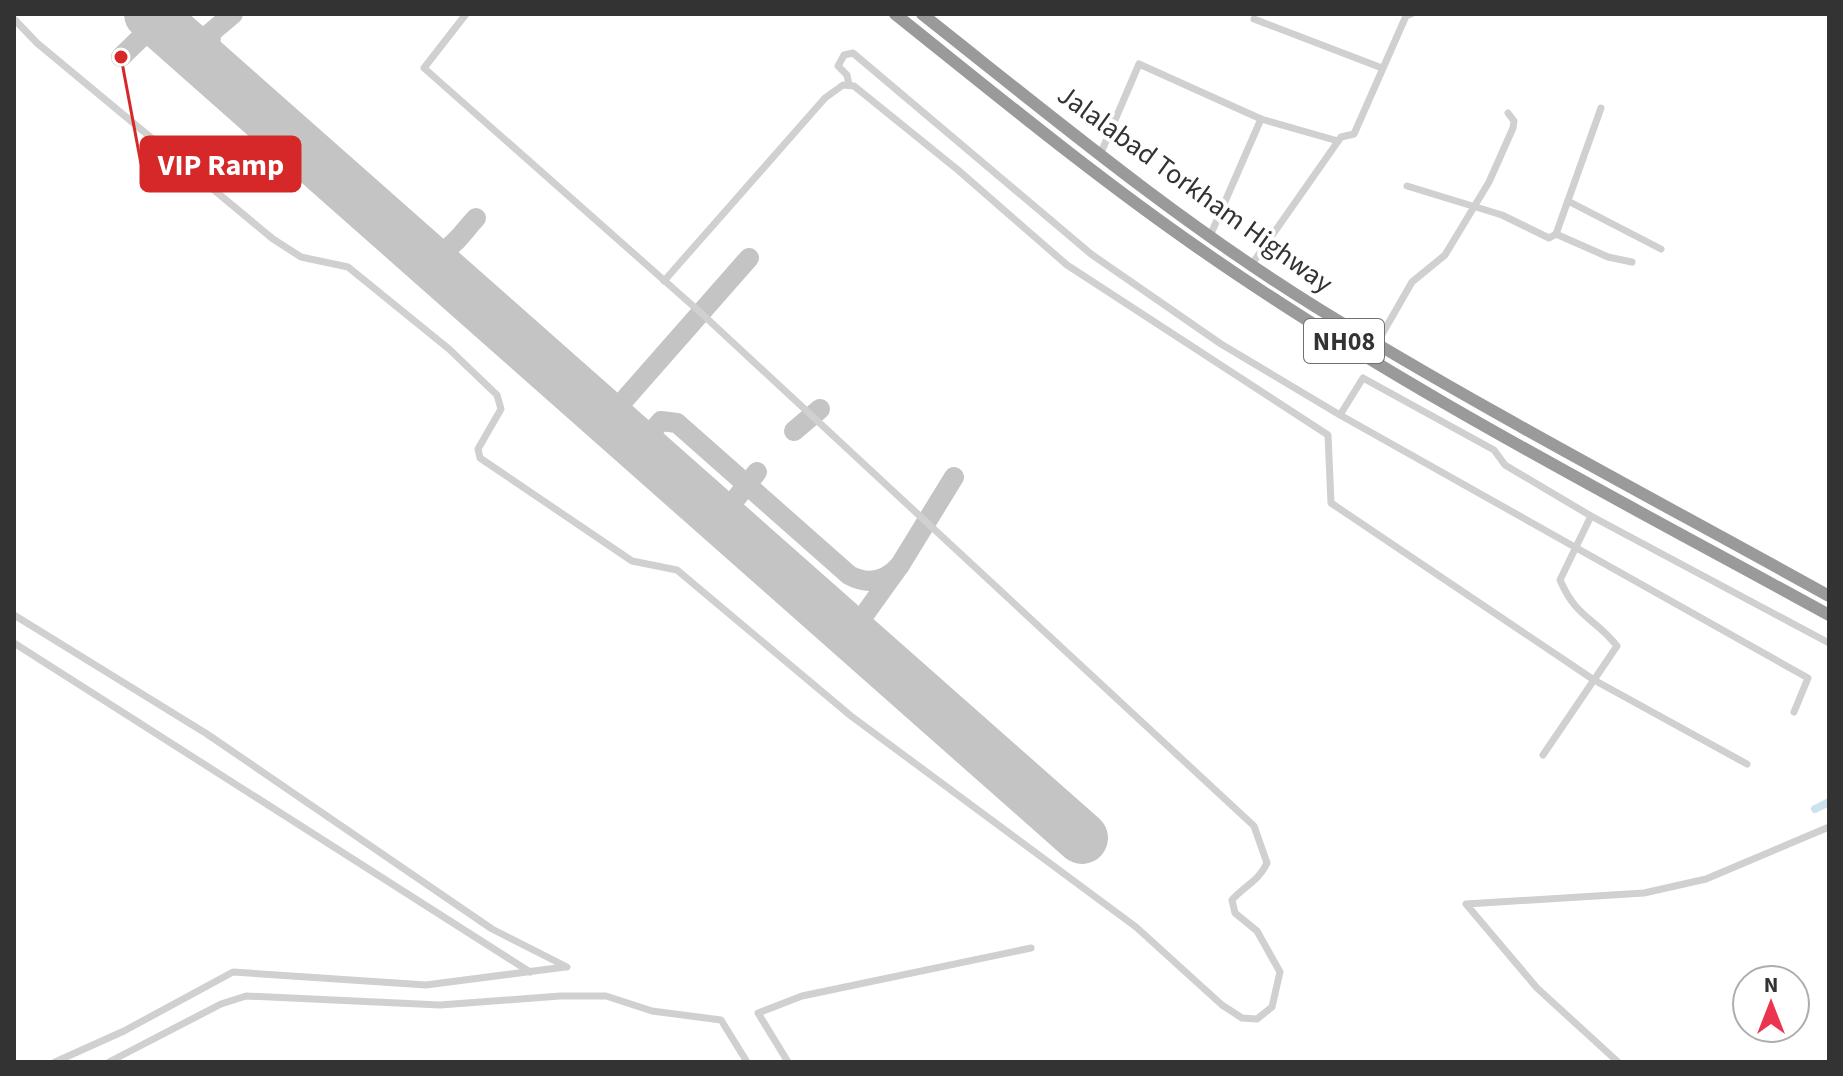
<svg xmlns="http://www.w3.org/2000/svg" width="1843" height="1076" font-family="'Source Sans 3',sans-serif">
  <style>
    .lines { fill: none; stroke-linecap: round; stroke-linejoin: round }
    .canal { stroke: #cbe3ed; stroke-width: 8 }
    .taxiway { stroke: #c4c4c4; stroke-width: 20 }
    .runway { stroke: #c4c4c4; stroke-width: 52 }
    .street { stroke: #d0d0d0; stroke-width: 7 }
    .highway { stroke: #9a9a9a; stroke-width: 12 }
    .labels { text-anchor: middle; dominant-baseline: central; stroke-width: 8; stroke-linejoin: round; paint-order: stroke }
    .shield { fill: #fff; stroke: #707070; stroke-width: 2 }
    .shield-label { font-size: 26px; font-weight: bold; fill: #333 }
    .street-label { font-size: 28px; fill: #333; stroke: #fff }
    .leader { fill: none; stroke: #d62828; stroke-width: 3 }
    .callout-dot { fill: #d62828; stroke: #fff; stroke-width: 3 }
    .callout { fill: #d62828; stroke: #d62828; stroke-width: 3 }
    .callout-label { font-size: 30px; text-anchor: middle; font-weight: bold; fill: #fff }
  </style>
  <rect width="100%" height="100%" fill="#fff"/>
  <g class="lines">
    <!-- canal -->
    <path class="canal" d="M 1815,809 L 1829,802"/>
    <!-- taxiway -->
    <g class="taxiway">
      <path d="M 167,29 L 184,37 L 202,40 L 233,14"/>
      <path d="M 211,36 L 209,56 L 227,81"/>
      <path d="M 121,57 L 158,21"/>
      <path d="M 410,244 C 445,265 453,243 476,218"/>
      <path d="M 449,248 L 446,265 L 467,293"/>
      <path d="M 593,406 L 607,412 L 618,407 L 749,258"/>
      <path d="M 618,407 L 613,419 L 621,431"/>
      <path d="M 794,431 L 820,409"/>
      <path d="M 639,446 L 661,421 L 677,423 L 849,575 C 869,586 886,581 900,565"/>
      <path d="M 712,511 L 726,511 L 757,472"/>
      <path d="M 726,511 L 727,522 L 735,531"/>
      <path d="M 844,627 L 857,625 L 900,565 L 954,477"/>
    </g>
    <!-- runway -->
    <path class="runway" d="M 150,14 L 1082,838"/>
    <!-- street -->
    <g class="street">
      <path d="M 14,19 L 37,43 L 273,239 L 301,257 L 348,267 L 449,349 L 497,395 L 501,409 L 478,449 L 480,458 L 632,561 L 677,570 L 851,716 L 1136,927 L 1222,1005 L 1242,1018 L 1257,1019 L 1272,1007 L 1280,972 L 1257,931 L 1235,913 L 1232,900 C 1244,886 1259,881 1267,863 L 1254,826 L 701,313 L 424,68 L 466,14"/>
      <path d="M 1254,19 L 1382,68"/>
      <path d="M 849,85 L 847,75 L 838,66 L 844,55 L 853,53 L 1091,254 L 1221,344 L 1340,415 L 1363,378 L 1494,450 L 1505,465 L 1591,516"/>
      <path d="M 1100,155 L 1139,64 L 1261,119 L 1338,141"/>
      <path d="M 1407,186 L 1502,215 L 1549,238 L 1556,234 L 1608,257 L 1632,262"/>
      <path d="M 1568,201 L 1661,249"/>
      <path d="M 1556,234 L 1601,108"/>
      <path d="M 1210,236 L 1261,119"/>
      <path d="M 1252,264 L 1341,137 L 1354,134 L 1406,16 L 1411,14"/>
      <path d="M 664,281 L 825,98 L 843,85 L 854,86 L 958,170 L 1067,265 L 1328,435 L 1331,503 L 1594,680 L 1747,764"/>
      <path d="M 1377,343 L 1412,282 L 1445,255 L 1489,182 L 1513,128 L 1514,121 L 1508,113"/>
      <path d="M 1340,415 L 1808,678 L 1794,712"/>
      <path d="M 14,615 L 207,734 L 492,929 L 567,967"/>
      <path d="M 14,643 L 530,972"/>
      <path d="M 1543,755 L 1617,646 C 1594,617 1577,619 1560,580 L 1591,516 L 1829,643"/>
      <path d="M 55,1062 L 124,1031 L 233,972 L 426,985 L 565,967"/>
      <path d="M 109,1062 L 221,1004 L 246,996 L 440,1005 L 560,996 L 606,996 L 652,1011 L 721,1020 L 747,1062"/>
      <path d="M 788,1062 L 758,1013 L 802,996 L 1031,948"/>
      <path d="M 1618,1062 L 1537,988 L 1466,904 L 1644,893 L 1706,879 L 1829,827"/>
    </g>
    <!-- highway -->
    <g class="highway">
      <path d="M 895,14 C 994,93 1092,174 1197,247 C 1394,385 1618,499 1829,615"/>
      <path d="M 922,14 C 1051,116 1178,222 1319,309 C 1485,411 1658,501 1829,596"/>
    </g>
  </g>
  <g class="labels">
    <!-- shield labels -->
    <rect class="shield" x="1304" y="319" width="80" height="44" rx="6"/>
    <g class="shield-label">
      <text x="1344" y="341">NH08</text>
    </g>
    <!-- street labels -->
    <g class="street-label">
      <text transform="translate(1195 189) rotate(36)">Jalalabad Torkham Highway</text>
    </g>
  </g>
  <!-- callouts -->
  <path class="leader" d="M121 57L141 164"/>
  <circle class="callout-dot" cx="121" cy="57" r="8"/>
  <rect class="callout" x="141" y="137" width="159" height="54" rx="8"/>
  <g class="callout-label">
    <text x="221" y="175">VIP Ramp</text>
  </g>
  <!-- border -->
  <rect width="1843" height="1076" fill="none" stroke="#333333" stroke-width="32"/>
  <!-- north arrow -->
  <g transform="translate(1771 1004)"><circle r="38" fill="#ffffff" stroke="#adadad" stroke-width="2"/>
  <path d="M0-6L14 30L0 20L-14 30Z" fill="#eb3450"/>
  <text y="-12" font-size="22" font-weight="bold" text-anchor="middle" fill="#333333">N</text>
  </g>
</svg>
